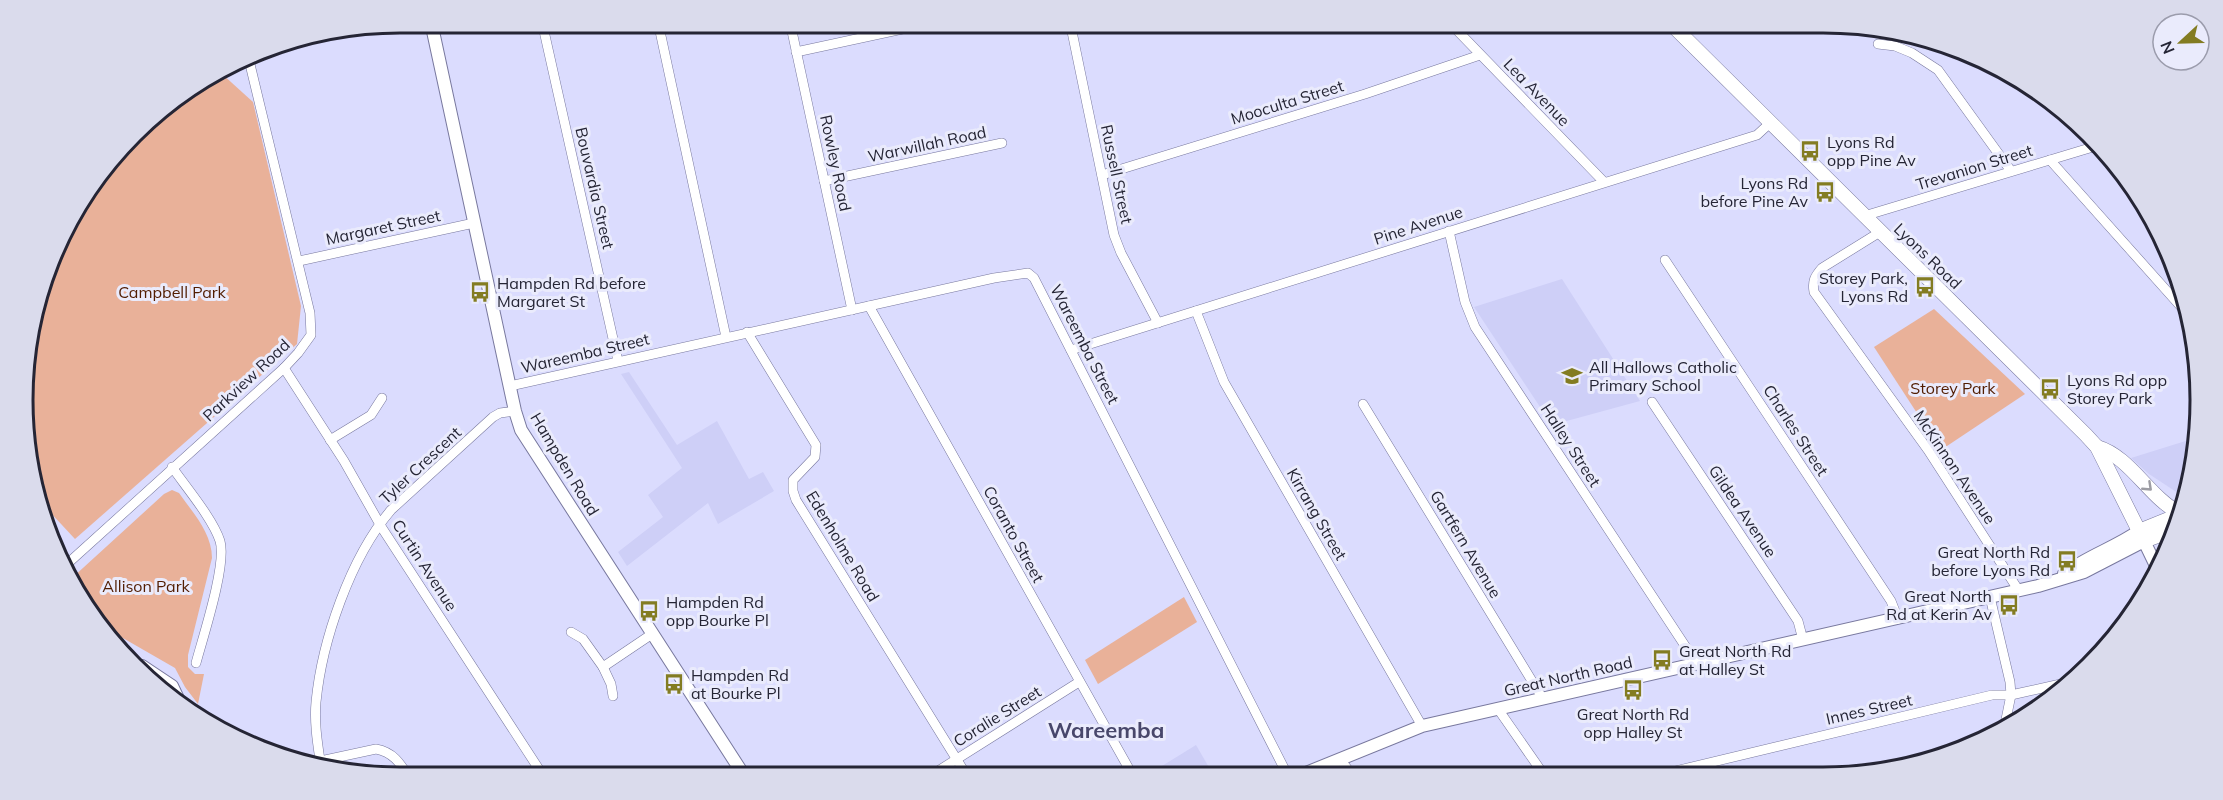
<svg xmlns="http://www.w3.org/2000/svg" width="2223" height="800" font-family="Mulish,sans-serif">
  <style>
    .built { fill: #cecff7 }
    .green { fill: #e9b199 }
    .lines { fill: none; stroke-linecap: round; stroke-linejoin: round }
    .street-casing { stroke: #78789e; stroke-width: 10 }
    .secondary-casing { stroke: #78789e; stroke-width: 14 }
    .primary-casing { stroke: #78789e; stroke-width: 15 }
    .street { stroke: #fff; stroke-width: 9 }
    .secondary { stroke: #fff; stroke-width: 12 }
    .primary { stroke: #fff; stroke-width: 14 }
    .oneway { stroke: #9d9da4 }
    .labels { text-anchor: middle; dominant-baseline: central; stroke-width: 6; stroke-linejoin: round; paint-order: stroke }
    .street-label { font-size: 16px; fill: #252535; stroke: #eaebfc }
    .poi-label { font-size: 16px; fill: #252535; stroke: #eaebfc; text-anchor: start }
    .park-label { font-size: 16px; fill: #511c00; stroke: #eaebfc }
    .district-label { font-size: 22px; font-weight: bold; fill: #48476b; stroke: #eaebfc }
    .rim { fill: none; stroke: #252535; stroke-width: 3 }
  </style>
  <rect width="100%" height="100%" fill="#dbdcfe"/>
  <!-- built -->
  <g class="built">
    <path d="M 1562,279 L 1640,401 L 1552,425 L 1474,307 Z"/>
    <path d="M 629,372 L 677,445 L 717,421 L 749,479 L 763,472 L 774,491 L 718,524 L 708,503 L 627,566 L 618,552 L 663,517 L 648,495 L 682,468 L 621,374 Z"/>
    <path d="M 2192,439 L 2187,499 L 2149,474 L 2131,458 Z"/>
    <path d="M 1196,745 L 1214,776 L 1150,776 L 1149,774 Z"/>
  </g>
  <!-- green -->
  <g class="green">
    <path d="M 221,73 L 253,102 L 301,306 L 297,344 L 75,539 L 35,496 L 26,351 L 62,233 L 151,116 Z"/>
    <path d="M 1934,309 L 2025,394 L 1941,450 L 1874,347 Z"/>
    <path d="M 172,490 L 179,493 C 193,513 212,533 212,558 L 188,655 L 188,667 L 195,674 L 204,674 L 198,704 L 185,687 L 175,668 L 102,626 L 86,610 L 72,578 L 164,494 Z"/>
    <path d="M 1184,597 L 1197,622 L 1098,684 L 1085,660 Z"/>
  </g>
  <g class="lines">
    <!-- street casing -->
    <g class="street-casing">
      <g id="street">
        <path d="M 542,22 L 618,361"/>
        <path d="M 658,22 L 726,337"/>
        <path d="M 790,22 L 852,310"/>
        <path d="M 1070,22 L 1114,235 L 1121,253 L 1158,323"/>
        <path d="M 1449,22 L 1604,182"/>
        <path d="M 1791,22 L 1792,26"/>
        <path d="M 1878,44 L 1895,46 L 1912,53 L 1938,70 L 2011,171"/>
        <path d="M 796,52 L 935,22"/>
        <path d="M 2050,160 L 2183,309"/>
        <path d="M 1102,175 L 1365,94 L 1480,55"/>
        <path d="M 824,181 L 1002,143"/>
        <path d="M 1864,216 L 2093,147"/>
        <path d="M 1449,231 L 1465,302 L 1475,327 L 1697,664"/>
        <path d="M 1880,232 L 1822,268 C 1815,276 1812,281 1814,292 L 1928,450 L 2019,591"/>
        <path d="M 1665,260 L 1891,601 L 1898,619"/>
        <path d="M 299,261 L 474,223"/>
        <path d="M 869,306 L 1133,776"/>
        <path d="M 1196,311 L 1224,382 L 1422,726"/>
        <path d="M 747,332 L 816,445 L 815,457 L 793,480 L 793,491 L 796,500 L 967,776"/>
        <path d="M 1071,350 L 1757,135 L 1770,123"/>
        <path d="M 284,368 L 344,461 L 382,528 L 544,777"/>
        <path d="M 510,386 L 994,278 L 1028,273 L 1034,278 L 1288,776"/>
        <path d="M 1652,402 L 1798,621 L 1803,640"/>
        <path d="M 1363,404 L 1543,699"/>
        <path d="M 330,440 L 371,415 L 382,398"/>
        <path d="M 172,467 C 186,487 213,519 220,541 C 227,564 203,637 196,663"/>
        <path d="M 66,565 L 284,368 L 298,353 L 311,335 L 310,313 L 248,56"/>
        <path d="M 1990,597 L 2010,682 L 2011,695 L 2004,729"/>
        <path d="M 571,632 L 583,639 L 603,667 L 652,634"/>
        <path d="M 603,667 L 611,684 L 613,696"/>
        <path d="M 1498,709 L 1544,775"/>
        <path d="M 1340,759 L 1352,775"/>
        <path d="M 302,765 L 376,749 C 393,752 400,763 409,777"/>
        <path d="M 321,767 C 318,746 314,724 316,702 C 322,641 350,558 391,510 L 493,417 L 500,413 L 515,411"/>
        <path d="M 1671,772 L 1992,695 L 2011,695 L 2074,681"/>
        <path d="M 930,776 L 1079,682"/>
      </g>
    </g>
    <!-- secondary casing -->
    <g class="secondary-casing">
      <g id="secondary">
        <path d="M 431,22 L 515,411 L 521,430 L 745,777"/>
        <path d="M 2064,574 C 2087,556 2115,548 2139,531"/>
        <path d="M 142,666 L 172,686 L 181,705"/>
        <path d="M 1301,775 L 1422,726 L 2038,586 L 2084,572 L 2144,541 L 2158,570"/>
      </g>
    </g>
    <!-- primary casing -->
    <g class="primary-casing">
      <g id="primary">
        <path d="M 1669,22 L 2086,435 L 2097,447 L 2144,541 L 2174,530"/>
        <path d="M 2097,447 C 2131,457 2149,498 2181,514"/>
        <path d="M 2139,531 L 2181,514"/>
      </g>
    </g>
    <!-- street -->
    <use href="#street" class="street"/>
    <!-- secondary -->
    <use href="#secondary" class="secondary"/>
    <!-- primary -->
    <use href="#primary" class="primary"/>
  </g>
  <!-- one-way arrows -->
  <defs><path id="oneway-chevron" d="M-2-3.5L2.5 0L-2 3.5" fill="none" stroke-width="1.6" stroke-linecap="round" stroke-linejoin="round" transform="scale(1.5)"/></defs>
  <use class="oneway" href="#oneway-chevron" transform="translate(2148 487) rotate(43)"/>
  <!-- icons -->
  <defs>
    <g id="bus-bare" transform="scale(1.62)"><path d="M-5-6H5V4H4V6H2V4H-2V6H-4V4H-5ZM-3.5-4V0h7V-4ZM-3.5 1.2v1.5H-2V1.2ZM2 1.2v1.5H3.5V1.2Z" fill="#837c22" stroke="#eaebfc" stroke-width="2.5" paint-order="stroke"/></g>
    <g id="school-bare" transform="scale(1.62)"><path d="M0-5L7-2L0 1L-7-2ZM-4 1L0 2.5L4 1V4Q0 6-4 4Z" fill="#837c22" stroke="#eaebfc" stroke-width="2.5" paint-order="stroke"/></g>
  </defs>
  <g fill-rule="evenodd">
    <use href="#bus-bare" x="1810" y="151"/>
    <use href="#bus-bare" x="1825" y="192"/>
    <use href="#bus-bare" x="1925" y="287"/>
    <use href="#bus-bare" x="480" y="292"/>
    <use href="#school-bare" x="1572" y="376"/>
    <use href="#bus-bare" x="2050" y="389"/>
    <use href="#bus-bare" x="2067" y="561"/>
    <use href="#bus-bare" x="2009" y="605"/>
    <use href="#bus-bare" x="649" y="611"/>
    <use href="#bus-bare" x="1662" y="660"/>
    <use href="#bus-bare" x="674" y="684"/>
    <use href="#bus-bare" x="1633" y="690"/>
  </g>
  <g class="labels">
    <!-- street labels -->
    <g class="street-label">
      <text transform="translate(1537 92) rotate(46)">Lea Avenue</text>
      <text transform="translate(1287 102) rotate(-17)">Mooculta Street</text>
      <text transform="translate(927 144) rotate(-12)">Warwillah Road</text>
      <text transform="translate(836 163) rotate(78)">Rowley Road</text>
      <text transform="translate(1974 167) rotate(-17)">Trevanion Street</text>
      <text transform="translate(1117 174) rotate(78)">Russell Street</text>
      <text transform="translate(595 188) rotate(77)">Bouvardia Street</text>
      <text transform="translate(1418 225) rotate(-18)">Pine Avenue</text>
      <text transform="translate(383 227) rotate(-12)">Margaret Street</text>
      <text transform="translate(1928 256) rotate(44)">Lyons Road</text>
      <text transform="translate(1085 344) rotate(63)">Wareemba Street</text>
      <text transform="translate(585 353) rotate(-13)">Wareemba Street</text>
      <text transform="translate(246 380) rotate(-43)">Parkview Road</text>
      <text transform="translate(1796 430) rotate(57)">Charles Street</text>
      <text transform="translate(1571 445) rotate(57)">Halley Street</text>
      <text transform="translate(565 464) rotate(59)">Hampden Road</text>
      <text transform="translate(420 465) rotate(-43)">Tyler Crescent</text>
      <text transform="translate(1955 467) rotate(56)">McKinnon Avenue</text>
      <text transform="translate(1743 511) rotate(56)">Gildea Avenue</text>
      <text transform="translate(1317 514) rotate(60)">Kirrang Street</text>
      <text transform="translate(1014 534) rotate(61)">Coranto Street</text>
      <text transform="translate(1466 544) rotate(59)">Gartfern Avenue</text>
      <text transform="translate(843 546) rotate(59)">Edenholme Road</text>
      <text transform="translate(425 565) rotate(57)">Curtin Avenue</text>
      <text transform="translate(1568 676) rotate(-13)">Great North Road</text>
      <text transform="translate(1869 709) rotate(-13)">Innes Street</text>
      <text transform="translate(997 716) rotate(-32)">Coralie Street</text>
    </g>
    <!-- poi labels -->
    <g class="poi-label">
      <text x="1827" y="142">Lyons Rd<tspan x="1827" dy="18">opp Pine Av</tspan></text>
      <text x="1808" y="183" text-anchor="end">Lyons Rd<tspan x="1808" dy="18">before Pine Av</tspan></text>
      <text x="1908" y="278" text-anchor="end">Storey Park,<tspan x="1908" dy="18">Lyons Rd</tspan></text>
      <text x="497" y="283">Hampden Rd before<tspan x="497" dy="18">Margaret St</tspan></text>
      <text x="1589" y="367">All Hallows Catholic<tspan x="1589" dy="18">Primary School</tspan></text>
      <text x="2067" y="380">Lyons Rd opp<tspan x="2067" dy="18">Storey Park</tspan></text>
      <text x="2050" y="552" text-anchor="end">Great North Rd<tspan x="2050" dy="18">before Lyons Rd</tspan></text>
      <text x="1992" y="596" text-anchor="end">Great North<tspan x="1992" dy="18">Rd at Kerin Av</tspan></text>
      <text x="666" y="602">Hampden Rd<tspan x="666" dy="18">opp Bourke Pl</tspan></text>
      <text x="1679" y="651">Great North Rd<tspan x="1679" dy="18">at Halley St</tspan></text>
      <text x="691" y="675">Hampden Rd<tspan x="691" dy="18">at Bourke Pl</tspan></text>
      <text x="1633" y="714" text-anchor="middle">Great North Rd<tspan x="1633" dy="18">opp Halley St</tspan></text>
    </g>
    <!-- park labels -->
    <g class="park-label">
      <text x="172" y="292">Campbell Park</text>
      <text x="1953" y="388">Storey Park</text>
      <text x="146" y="586">Allison Park</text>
    </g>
    <!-- district labels -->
    <g class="district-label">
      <text x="1106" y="730">Wareemba</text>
    </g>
  </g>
  <!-- crop -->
  <path d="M0 0H2223V800H0ZM400 33H1823A367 367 0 0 1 2190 400V400A367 367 0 0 1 1823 767H400A367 367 0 0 1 33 400V400A367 367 0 0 1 400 33Z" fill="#dadbec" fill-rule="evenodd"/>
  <path class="rim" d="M400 33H1823A367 367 0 0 1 2190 400V400A367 367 0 0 1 1823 767H400A367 367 0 0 1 33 400V400A367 367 0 0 1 400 33Z"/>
  <!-- north arrow -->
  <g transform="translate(2181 42) rotate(248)"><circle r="28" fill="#eaebfc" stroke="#9b9cac" stroke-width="1.5"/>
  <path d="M0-4.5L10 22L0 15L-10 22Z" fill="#837c22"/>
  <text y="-9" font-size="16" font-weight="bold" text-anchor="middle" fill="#252535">N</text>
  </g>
</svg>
